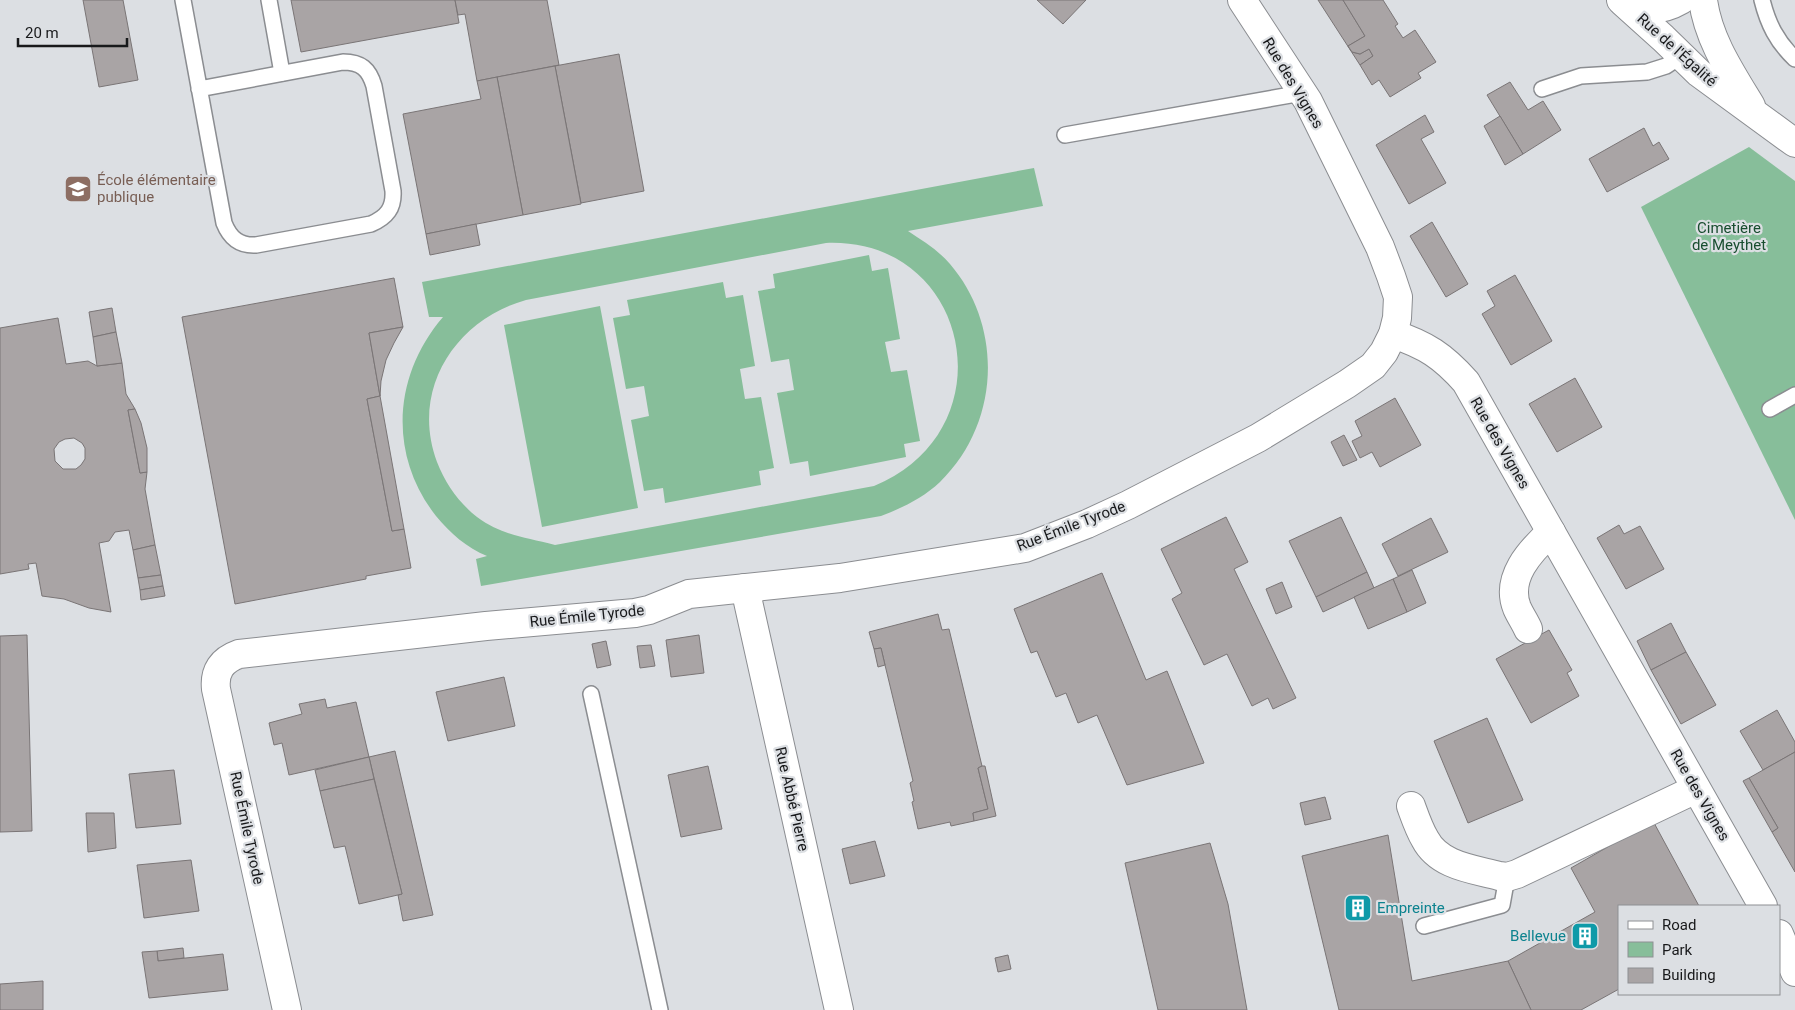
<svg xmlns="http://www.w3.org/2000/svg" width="1795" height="1010" font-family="Roboto,sans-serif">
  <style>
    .green { fill: #87be9a; fill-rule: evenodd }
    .building { fill: #a9a4a5; stroke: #7a7576; fill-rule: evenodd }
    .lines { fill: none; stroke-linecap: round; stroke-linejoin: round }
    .service-casing { stroke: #8b8d91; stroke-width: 18 }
    .minor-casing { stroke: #8b8d91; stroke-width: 30 }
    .tertiary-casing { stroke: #8b8d91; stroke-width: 30 }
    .service { stroke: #fff; stroke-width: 15 }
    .minor { stroke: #fff; stroke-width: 28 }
    .tertiary { stroke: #fff; stroke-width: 28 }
    .labels { text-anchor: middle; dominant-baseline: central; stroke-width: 4.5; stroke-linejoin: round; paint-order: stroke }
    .street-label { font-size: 15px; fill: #18191b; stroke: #dcdfe3 }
    .education-label { font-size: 15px; fill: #785e54; stroke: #dcdfe3; text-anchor: start }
    .park-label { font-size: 15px; fill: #184d2f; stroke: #dcdfe3 }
    .culture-label { font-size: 15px; fill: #0d838f; stroke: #dcdfe3; text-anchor: start }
  </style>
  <rect width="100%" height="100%" fill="#dcdfe3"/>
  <!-- green -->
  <g class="green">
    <path d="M 1749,147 L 1795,181 L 1795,520 L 1641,207 Z"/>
    <path d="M 1034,168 L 1043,206 L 908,231 C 923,241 938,250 950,264 C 1004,327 1000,424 940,482 C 923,498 902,508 881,516 L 481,586 L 476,559 L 487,556 C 467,548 450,533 436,516 C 388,455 393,375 443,317 L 429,317 L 422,282 ZM 826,243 C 971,237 1010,430 874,486 L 555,545 C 525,537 503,536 477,517 C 459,503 445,483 437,462 C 410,390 455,320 526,300 Z"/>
    <path d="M 869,255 L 872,271 L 888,268 L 900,339 L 885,342 L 891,372 L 907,370 L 920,441 L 904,444 L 906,457 L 810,476 L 808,461 L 790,464 L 777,393 L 794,390 L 789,359 L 771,362 L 758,291 L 775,288 L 773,274 Z"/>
    <path d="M 723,282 L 726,298 L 743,295 L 755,366 L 740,369 L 745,399 L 761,397 L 774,468 L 759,471 L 761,485 L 665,503 L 663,488 L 644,491 L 631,420 L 649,416 L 644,386 L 626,389 L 613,318 L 630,315 L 627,300 Z"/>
    <path d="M 600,306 L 638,508 L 542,527 L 504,325 Z"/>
  </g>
  <!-- building -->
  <g class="building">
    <path d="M 83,0 L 123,0 L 138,80 L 99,87 Z"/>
    <path d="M 291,0 L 455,0 L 459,23 L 301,52 Z"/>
    <path d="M 455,0 L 547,0 L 559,65 L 477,81 L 465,14 L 458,15 Z"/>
    <path d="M 1037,0 L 1086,0 L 1063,24 Z"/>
    <path d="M 1318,0 L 1343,0 L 1365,36 L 1348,46 L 1352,52 L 1360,54 L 1369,49 L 1373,56 L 1360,65 Z"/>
    <path d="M 1343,0 L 1383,0 L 1398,24 L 1395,26 L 1403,38 L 1415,30 L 1436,62 L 1418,73 L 1421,78 L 1390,97 L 1379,80 L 1372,85 L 1360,65 L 1373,56 L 1369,49 L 1360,54 L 1352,52 L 1348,46 L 1365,36 Z"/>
    <path d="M 619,54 L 644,191 L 581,203 L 555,66 Z"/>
    <path d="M 555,66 L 581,204 L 523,215 L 497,77 Z"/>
    <path d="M 497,77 L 523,215 L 426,234 L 403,114 L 481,99 L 477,81 Z"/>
    <path d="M 1510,82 L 1528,110 L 1543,101 L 1561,130 L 1523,154 L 1487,95 Z"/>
    <path d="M 1425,115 L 1434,132 L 1421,139 L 1446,183 L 1409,204 L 1376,145 Z"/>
    <path d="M 1500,116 L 1523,154 L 1505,165 L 1484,126 Z"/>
    <path d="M 1644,128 L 1653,146 L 1659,142 L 1669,159 L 1607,192 L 1589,159 Z"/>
    <path d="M 1432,222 L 1468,284 L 1446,297 L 1410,236 Z"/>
    <path d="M 476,224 L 480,245 L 430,255 L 426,234 Z"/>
    <path d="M 1515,275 L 1552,341 L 1511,365 L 1482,314 L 1495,306 L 1487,291 Z"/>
    <path d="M 394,278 L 403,327 L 369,333 L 380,396 L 367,399 L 392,531 L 404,529 L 411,568 L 366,576 L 366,579 L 235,604 L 182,317 Z"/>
    <path d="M 112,308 L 116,332 L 93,337 L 89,312 Z"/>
    <path d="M 58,318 L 66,364 L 88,361 L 97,366 L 122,363 L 126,394 L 135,409 L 128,410 L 140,473 L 147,472 L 145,489 L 155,545 L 133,550 L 129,530 L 115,532 L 109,541 L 99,543 L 111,612 L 89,608 L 64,599 L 42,596 L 36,563 L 28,564 L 29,569 L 0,574 L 0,328 ZM 74,438 L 82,443 L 85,448 L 85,459 L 81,465 L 76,469 L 63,469 L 55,461 L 54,449 L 59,442 L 65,439 Z"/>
    <path d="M 403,327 L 394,343 L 386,360 L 381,381 L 380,396 L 369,333 Z"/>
    <path d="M 116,332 L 122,363 L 97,366 L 93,337 Z"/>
    <path d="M 1575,378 L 1602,427 L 1557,452 L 1529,404 Z"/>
    <path d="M 380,396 L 404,529 L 392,531 L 367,399 Z"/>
    <path d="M 1395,398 L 1421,445 L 1380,467 L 1372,452 L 1360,458 L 1352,441 L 1362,436 L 1355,421 Z"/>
    <path d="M 135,409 L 141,423 L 147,448 L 147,472 L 140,473 L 128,410 Z"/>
    <path d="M 1344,435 L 1357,460 L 1343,466 L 1331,442 Z"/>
    <path d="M 1226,517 L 1248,562 L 1234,569 L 1296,698 L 1273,709 L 1268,698 L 1252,706 L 1227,654 L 1204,665 L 1172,599 L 1182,593 L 1161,549 Z"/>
    <path d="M 1341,517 L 1367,572 L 1316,597 L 1289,541 Z"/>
    <path d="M 1431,518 L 1448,552 L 1398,576 L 1382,544 Z"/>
    <path d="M 1619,525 L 1624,534 L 1640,526 L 1664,569 L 1626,589 L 1597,538 Z"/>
    <path d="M 155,545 L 161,575 L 138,578 L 133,550 Z"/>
    <path d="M 1412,570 L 1426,603 L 1407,612 L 1393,579 Z"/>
    <path d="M 1367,572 L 1374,588 L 1323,612 L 1316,597 Z"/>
    <path d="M 1102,573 L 1146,680 L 1167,671 L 1204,763 L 1127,785 L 1097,715 L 1078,723 L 1066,693 L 1056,697 L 1037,651 L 1031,653 L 1014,609 Z"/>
    <path d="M 161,575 L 163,586 L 140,590 L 138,578 Z"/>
    <path d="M 1393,579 L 1407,612 L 1368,629 L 1354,597 Z"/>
    <path d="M 1282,582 L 1292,607 L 1276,614 L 1266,589 Z"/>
    <path d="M 163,586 L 165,596 L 141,600 L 140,590 Z"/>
    <path d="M 938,614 L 942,630 L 949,629 L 982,766 L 978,768 L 988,809 L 973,813 L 974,821 L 951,826 L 950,822 L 918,829 L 912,802 L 914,801 L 910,783 L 913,781 L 885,665 L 881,648 L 874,649 L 869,632 Z"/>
    <path d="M 1671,623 L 1686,652 L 1651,670 L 1637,641 Z"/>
    <path d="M 1549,630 L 1572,670 L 1567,673 L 1579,696 L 1531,723 L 1496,659 Z"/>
    <path d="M 27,635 L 32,831 L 0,832 L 0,636 Z"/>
    <path d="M 699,635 L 704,673 L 671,677 L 666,640 Z"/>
    <path d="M 606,641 L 611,665 L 597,668 L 592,644 Z"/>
    <path d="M 651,645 L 655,666 L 640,668 L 637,646 Z"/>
    <path d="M 881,648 L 885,665 L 878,667 L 874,649 Z"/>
    <path d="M 1686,652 L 1716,705 L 1681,724 L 1651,670 Z"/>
    <path d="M 504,677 L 515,726 L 448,741 L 436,692 Z"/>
    <path d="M 325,699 L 327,708 L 356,702 L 369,757 L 289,775 L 282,743 L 274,745 L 269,723 L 302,714 L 299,704 Z"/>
    <path d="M 1777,710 L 1795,742 L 1795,752 L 1763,770 L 1740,731 Z"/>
    <path d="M 1487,718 L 1523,800 L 1468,823 L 1434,741 Z"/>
    <path d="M 395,751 L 433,915 L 403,921 L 398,895 L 402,894 L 369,757 Z"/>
    <path d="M 1795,752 L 1795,872 L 1772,832 L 1778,828 L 1749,778 Z"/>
    <path d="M 369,757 L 374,779 L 320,791 L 315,770 Z"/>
    <path d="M 708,766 L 722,829 L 681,837 L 668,775 Z"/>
    <path d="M 982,766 L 985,766 L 996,816 L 974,821 L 973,813 L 988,809 L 978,768 Z"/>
    <path d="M 174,770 L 181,824 L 136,828 L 129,774 Z"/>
    <path d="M 1749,778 L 1778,828 L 1772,832 L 1743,781 Z"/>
    <path d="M 374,779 L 402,894 L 359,904 L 345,846 L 334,848 L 320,791 Z"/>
    <path d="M 1325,797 L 1331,819 L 1305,825 L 1300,803 Z"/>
    <path d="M 86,813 L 114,813 L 116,848 L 88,852 Z"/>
    <path d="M 1653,821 L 1699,906 L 1619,906 L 1619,989 L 1581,1010 L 1531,1010 L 1508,961 L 1595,912 L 1571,868 Z"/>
    <path d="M 1388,835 L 1412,981 L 1508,961 L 1531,1010 L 1339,1010 L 1302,856 Z"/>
    <path d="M 875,841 L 885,876 L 850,884 L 842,849 Z"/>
    <path d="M 1210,843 L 1228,904 L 1247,1010 L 1158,1010 L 1125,863 Z"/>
    <path d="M 191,860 L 199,911 L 144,918 L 137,865 Z"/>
    <path d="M 183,948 L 184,958 L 158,961 L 157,951 Z"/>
    <path d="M 157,951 L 158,961 L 223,954 L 228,990 L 149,998 L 142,952 Z"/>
    <path d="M 1008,955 L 1011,969 L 998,972 L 995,958 Z"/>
    <path d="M 43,981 L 43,1010 L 0,1010 L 0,984 Z"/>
  </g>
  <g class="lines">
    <!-- service casing -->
    <g class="service-casing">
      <g id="service">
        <path d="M 183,0 L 224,223 C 230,238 239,246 256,245 L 371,224 C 387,217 394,208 393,191 L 374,86 C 369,69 361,62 343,62 L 199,89"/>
        <path d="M 269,0 L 282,73"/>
        <path d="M 1762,0 C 1768,24 1777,42 1795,59"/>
        <path d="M 1542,89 L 1581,76 L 1647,72 L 1666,66 L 1681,56"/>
        <path d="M 1065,135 L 1302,93"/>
        <path d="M 1770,409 L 1795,395"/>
        <path d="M 591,694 L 660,1010"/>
        <path d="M 1424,926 L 1502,905 L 1507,877"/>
      </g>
    </g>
    <!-- minor casing -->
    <g class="minor-casing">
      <g id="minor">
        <path d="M 1703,0 C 1708,39 1731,73 1751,106"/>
        <path d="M 1623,2 L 1663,38 L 1699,73 L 1795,143"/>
        <path d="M 1393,334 C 1426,345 1443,356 1466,382 L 1763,906"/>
        <path d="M 745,588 L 839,1010"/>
        <path d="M 1528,629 C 1525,622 1520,615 1517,608 C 1505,578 1530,551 1551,532"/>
        <path d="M 1411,806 C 1415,817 1419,829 1425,839 C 1439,866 1473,869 1499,876 L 1507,877 L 1517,874 L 1696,789"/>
        <path d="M 1779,934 L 1795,972"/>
        <path d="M 287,1010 L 216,689 C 214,671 222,660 239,654 L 486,626 L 635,613 L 649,610 L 689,594 L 840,578 L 1025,548 L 1087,524 L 1128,505 L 1258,438 L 1347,384 L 1373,366 L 1384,352 L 1393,334 L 1397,318 L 1398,297 L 1391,276 L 1380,247 L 1308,101 L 1242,0"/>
      </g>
    </g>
    <!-- tertiary casing -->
    <g class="tertiary-casing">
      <path id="tertiary" d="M 1621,0 C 1641,13 1662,11 1681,0"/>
    </g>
    <!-- service -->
    <use href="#service" class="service"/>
    <!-- minor -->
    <use href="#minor" class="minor"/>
    <!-- tertiary -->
    <use href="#tertiary" class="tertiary"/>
  </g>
  <!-- icons -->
  <defs>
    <g id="school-square" transform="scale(1.4375)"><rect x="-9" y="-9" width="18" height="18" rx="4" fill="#8d6e63" stroke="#dcdfe3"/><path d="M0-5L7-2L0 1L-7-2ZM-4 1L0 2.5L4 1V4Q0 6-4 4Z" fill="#fff"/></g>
    <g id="building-square" transform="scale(1.4375)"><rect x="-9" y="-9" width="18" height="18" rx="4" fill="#0f9aa8" stroke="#dcdfe3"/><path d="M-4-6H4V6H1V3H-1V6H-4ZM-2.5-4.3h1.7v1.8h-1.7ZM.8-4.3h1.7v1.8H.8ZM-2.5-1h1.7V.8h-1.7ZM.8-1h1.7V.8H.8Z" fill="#fff"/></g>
  </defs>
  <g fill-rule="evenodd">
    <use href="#school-square" x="78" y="189"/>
    <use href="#building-square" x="1358" y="908"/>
    <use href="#building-square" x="1585" y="936"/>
  </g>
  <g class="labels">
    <!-- street labels -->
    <g class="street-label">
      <text transform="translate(1677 50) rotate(42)">Rue de l'Égalité</text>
      <text transform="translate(1293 83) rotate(59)">Rue des Vignes</text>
      <text transform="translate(1500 443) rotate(60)">Rue des Vignes</text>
      <text transform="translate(1071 526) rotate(-21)">Rue Émile Tyrode</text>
      <text transform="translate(587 616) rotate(-6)">Rue Émile Tyrode</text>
      <text transform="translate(1700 795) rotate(60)">Rue des Vignes</text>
      <text transform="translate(792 799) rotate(77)">Rue Abbé Pierre</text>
      <text transform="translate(247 828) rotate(78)">Rue Émile Tyrode</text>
    </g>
    <!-- education labels -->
    <g class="education-label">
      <text x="97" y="180">École élémentaire<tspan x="97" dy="17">publique</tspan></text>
    </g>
    <!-- park labels -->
    <g class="park-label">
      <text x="1729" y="228">Cimetière<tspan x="1729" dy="17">de Meythet</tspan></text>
    </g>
    <!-- culture labels -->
    <g class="culture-label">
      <text x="1377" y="908">Empreinte</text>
      <text x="1566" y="936" text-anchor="end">Bellevue</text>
    </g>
  </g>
  <!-- legend -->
  <rect x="1618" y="905" width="162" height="90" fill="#dcdfe3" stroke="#8e9093"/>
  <rect x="1628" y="921" width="25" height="8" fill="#ffffff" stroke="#8e9093"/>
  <text x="1662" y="930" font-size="15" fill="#18191b">Road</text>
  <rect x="1628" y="942" width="25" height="15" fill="#87be9a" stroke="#8e9093"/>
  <text x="1662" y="955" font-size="15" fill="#18191b">Park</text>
  <rect x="1628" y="968" width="25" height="15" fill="#a9a4a5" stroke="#8e9093"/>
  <text x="1662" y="980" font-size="15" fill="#18191b">Building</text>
  <!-- scale -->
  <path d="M18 38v8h109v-8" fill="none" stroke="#18191b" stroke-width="2.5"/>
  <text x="25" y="38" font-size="15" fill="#18191b" stroke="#dcdfe3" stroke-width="4" paint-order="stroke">20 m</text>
</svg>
